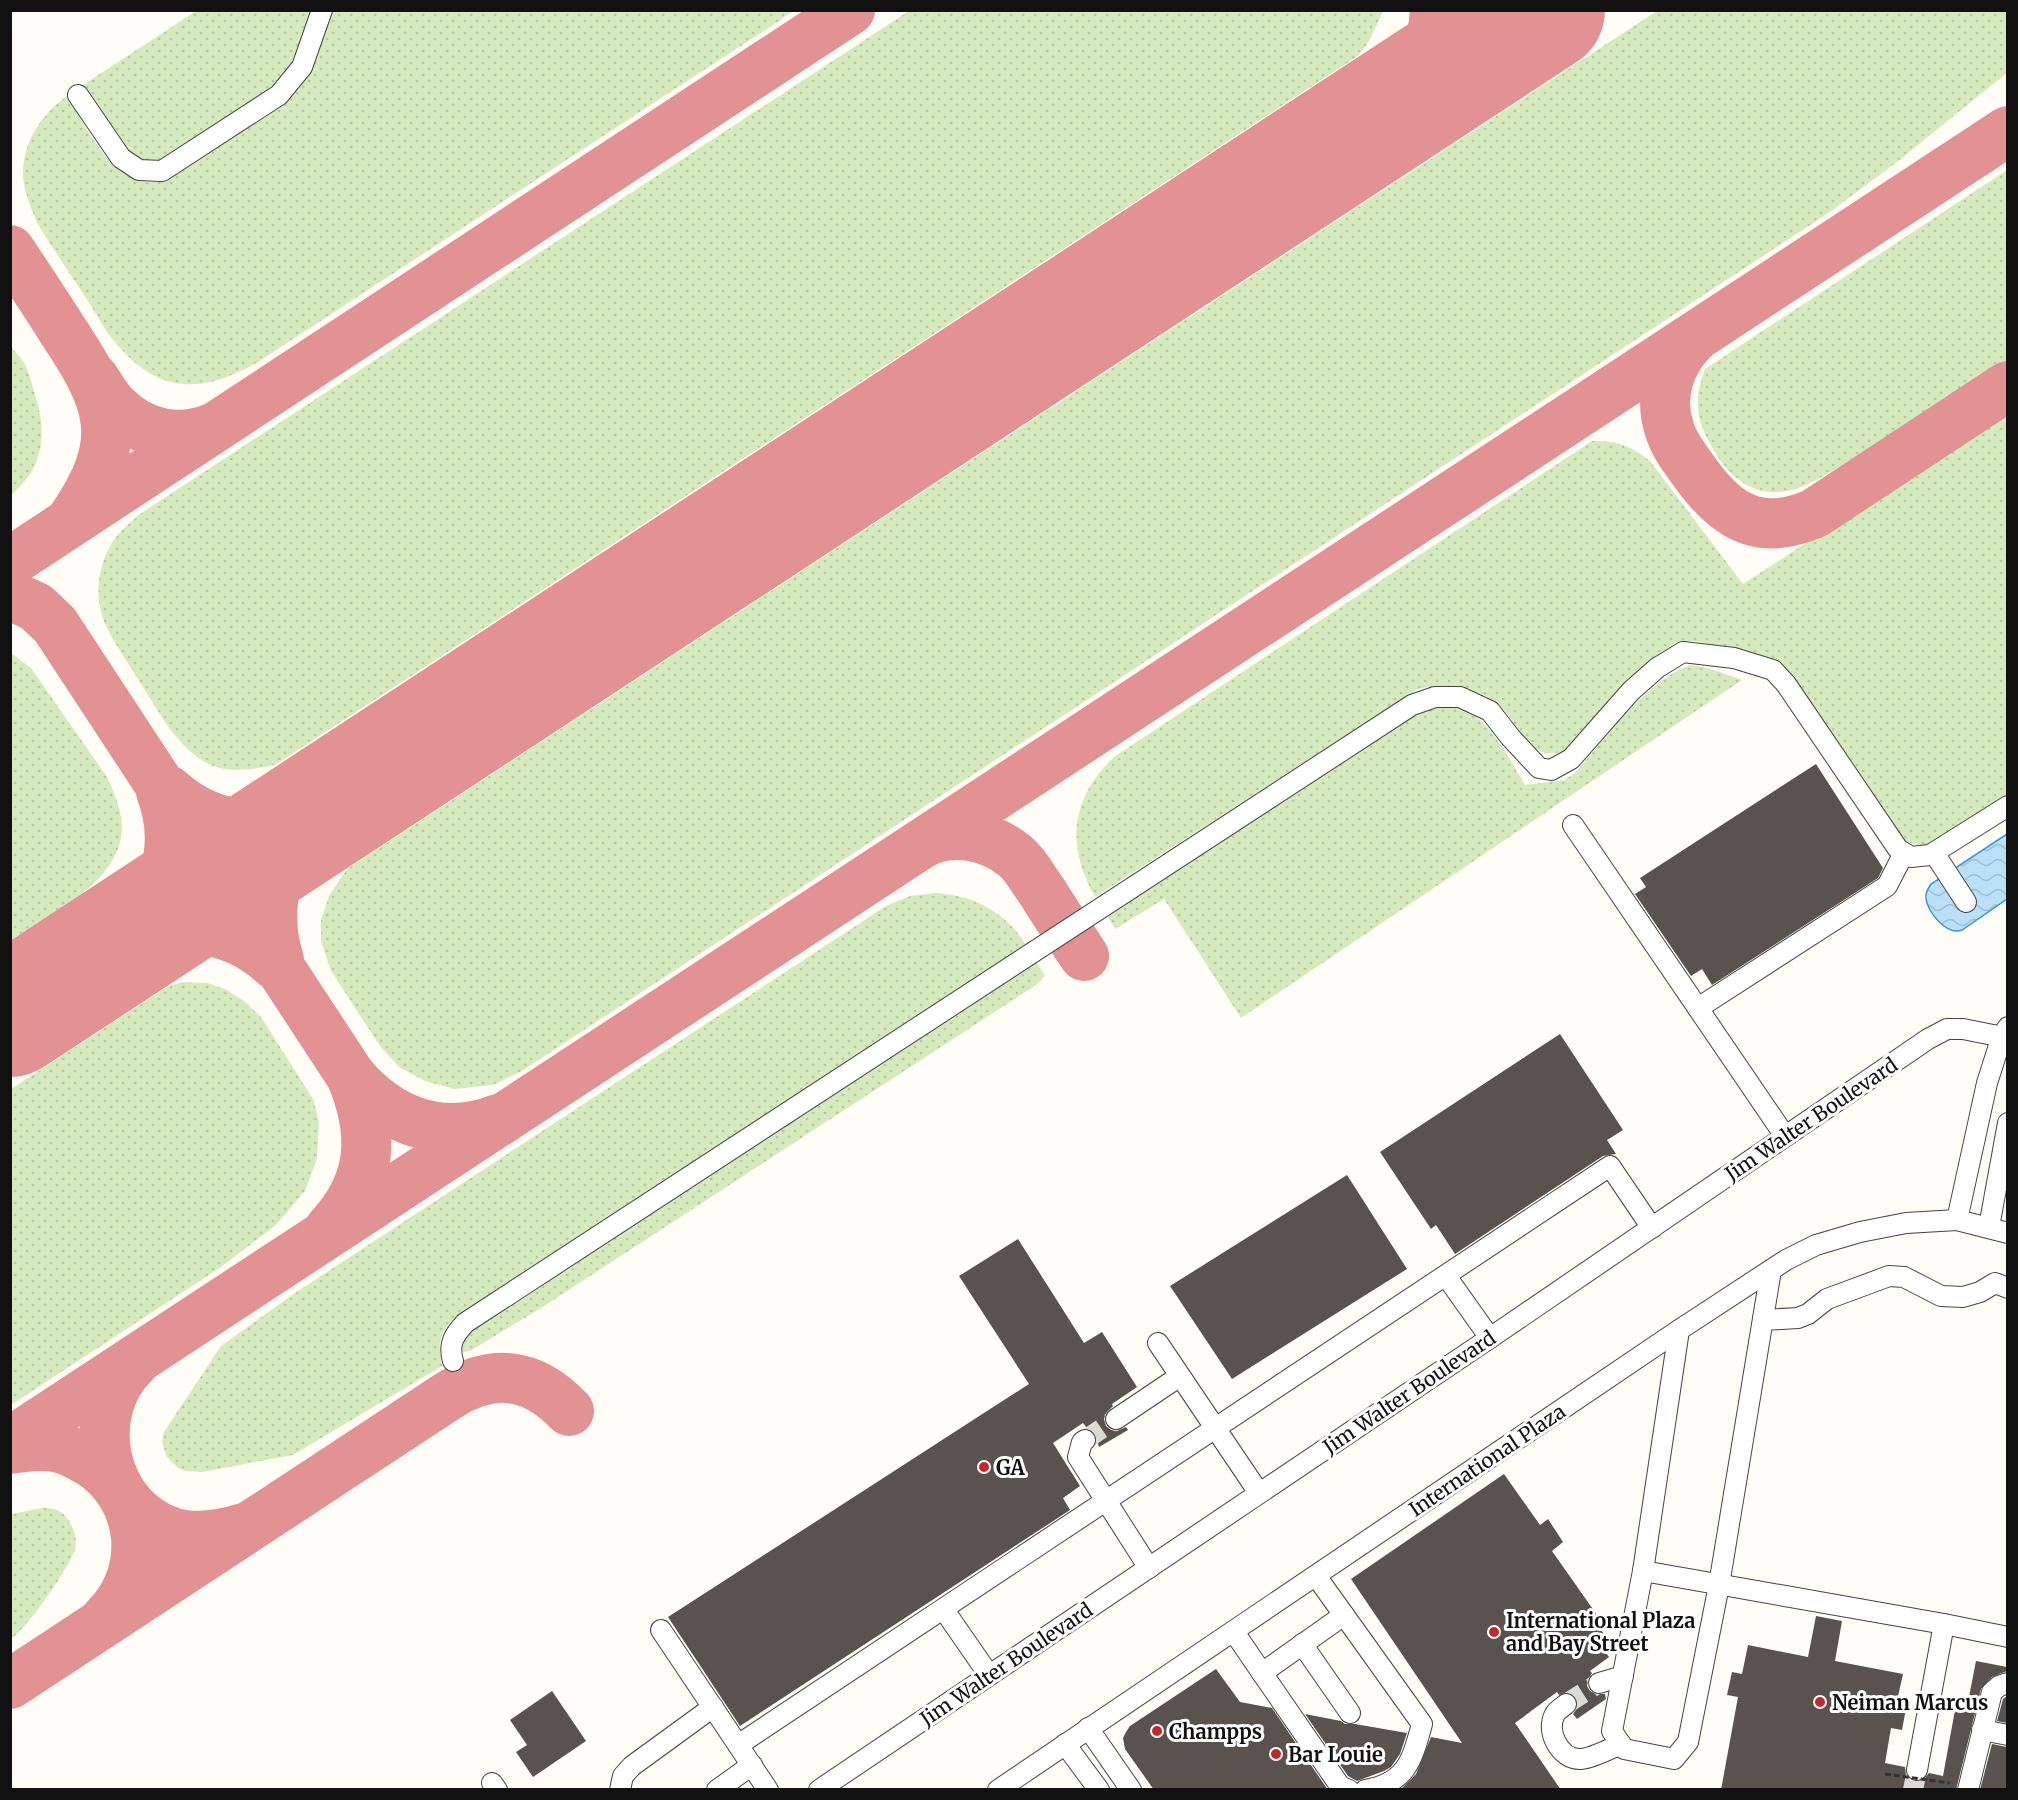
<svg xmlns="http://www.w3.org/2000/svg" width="2018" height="1800" font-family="Merriweather,serif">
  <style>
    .grass { fill: url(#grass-dots) }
    .water { fill: url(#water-waves); stroke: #3f96cf; stroke-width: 1.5 }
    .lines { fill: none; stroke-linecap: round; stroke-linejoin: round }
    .taxiway { stroke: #e29292; stroke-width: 50 }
    .runway { stroke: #e29292; stroke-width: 124 }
    .building { fill: #5a524d }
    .minor-tunnel { stroke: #dbdad3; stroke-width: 20; stroke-dasharray: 20 10; stroke-linecap: butt }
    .minor-casing { stroke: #444; stroke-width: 22 }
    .minor { stroke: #fff; stroke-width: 20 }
    .path-bridge { stroke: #333; stroke-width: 3; stroke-dasharray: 6 3; stroke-linecap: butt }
    .poi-dot { fill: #c4262e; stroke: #fff; stroke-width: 2 }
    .labels { text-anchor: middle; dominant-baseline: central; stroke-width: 6; stroke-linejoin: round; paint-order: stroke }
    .street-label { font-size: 20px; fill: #111; stroke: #fff }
    .poi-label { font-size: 20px; font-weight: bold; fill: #111; stroke: #fff; text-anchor: start }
  </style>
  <defs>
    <pattern id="grass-dots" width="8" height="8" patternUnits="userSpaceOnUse" patternTransform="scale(1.5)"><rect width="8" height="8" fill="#d5ebbd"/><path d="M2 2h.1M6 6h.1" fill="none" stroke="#b6c8a1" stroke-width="1.8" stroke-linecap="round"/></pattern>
    <pattern id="water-waves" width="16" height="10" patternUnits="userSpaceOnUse" patternTransform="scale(1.5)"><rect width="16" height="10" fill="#b9e0f7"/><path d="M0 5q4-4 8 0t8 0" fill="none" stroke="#9ebfd3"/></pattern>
  </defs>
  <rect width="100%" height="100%" fill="#fffdf5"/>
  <!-- grass -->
  <g class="grass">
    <path d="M 196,11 L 311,11 L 292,62 L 287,72 L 277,82 L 271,89 L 158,162 L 150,164 L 128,156 L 80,87 Z"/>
    <path d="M 328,11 L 794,11 L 258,362 C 202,394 158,395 115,342 C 105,331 98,317 90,304 C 72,277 54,250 37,223 C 31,207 23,190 23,174 C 23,141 42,114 67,96 C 88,128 111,185 156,182 L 281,101 Z"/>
    <path d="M 909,11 L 1383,11 L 1369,41 L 1358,56 L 275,765 C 250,770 223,775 200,759 C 175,742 158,711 143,687 C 131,667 117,648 107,628 C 93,601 97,564 114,540 C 121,530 131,522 140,514 Z"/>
    <path d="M 1657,11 L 2007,11 L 2007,73 L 1893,165 L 1827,214 L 520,1072 L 493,1085 L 455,1089 L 425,1081 L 399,1067 L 380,1046 L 331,971 L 321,941 L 321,920 L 329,896 L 347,869 Z"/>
    <path d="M 2007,170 L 2007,361 C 1957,395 1905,427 1853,458 C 1831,471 1805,491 1779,492 C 1752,494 1730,477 1716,454 C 1697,424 1692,403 1705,369 Z"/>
    <path d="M 11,346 C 15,352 21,358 25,364 C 29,372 31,382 34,391 C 47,431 46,466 11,495 Z"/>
    <path d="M 2007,412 L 2007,795 L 1932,844 L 1922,846 L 1903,841 L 1771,660 L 1758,655 L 1694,641 L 1675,643 L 1653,660 L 1566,750 C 1528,768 1517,713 1491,699 C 1468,687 1443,683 1418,689 L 1095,897 C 1066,846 1070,799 1114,757 L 1592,441 C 1617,441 1630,445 1650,461 L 1743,584 Z"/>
    <path d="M 11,653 L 31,668 L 107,777 C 113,790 118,802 121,816 C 131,878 53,912 11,940 Z"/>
    <path d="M 1690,665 L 1708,668 L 1742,680 L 1241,1018 L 1164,899 L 1115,929 L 1107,915 L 1405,719 C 1412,716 1419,711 1427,709 C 1479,692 1503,749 1525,785 L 1564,780 L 1574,774 C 1606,738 1645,682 1690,665 Z"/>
    <path d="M 935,893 C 973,895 1006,912 1026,945 L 456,1316 C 438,1333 438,1343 442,1366 L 293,1455 L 202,1472 L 186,1471 L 178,1468 L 167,1457 L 162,1442 L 164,1432 L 221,1346 L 295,1293 L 886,906 L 910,896 Z"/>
    <path d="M 1036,962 L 1045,976 L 1036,985 L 541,1308 L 470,1351 L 461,1352 C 462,1339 469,1333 479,1326 Z"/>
    <path d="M 182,982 L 207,983 L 225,989 L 244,1001 L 261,1017 L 313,1099 L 319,1122 L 317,1159 L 305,1191 L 276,1225 L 221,1267 L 11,1405 L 11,1089 L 167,987 Z"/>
    <path d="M 43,1508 C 53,1508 61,1510 67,1518 C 73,1526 78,1539 75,1549 C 69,1568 27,1628 11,1639 L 11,1514 Z"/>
  </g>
  <!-- water -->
  <path class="water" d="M 2007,834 L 2007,899 L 1962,930 C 1947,936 1927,912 1926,898 C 1925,892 1928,889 1931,884 Z"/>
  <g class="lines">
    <!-- taxiway -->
    <g class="taxiway">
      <path d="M 1238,205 L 1378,113 C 1412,88 1433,54 1435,10"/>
      <path d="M 10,250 C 28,277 46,304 63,331 C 112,404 125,442 72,519"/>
      <path d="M 1694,338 C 1669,362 1658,397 1670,431 C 1674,444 1683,456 1691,467 C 1723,514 1757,539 1815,513 L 2008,386"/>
      <path d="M 94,378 C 101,388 107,400 116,408 C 143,435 180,442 215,427"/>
      <path d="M 10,562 L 850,10"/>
      <path d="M 10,595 L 36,607 L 55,625 L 351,1076 C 389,1121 441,1141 498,1119"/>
      <path d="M 168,790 C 217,834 274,833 329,801"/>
      <path d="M 923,843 C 953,828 989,835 1015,856 C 1027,866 1034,881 1043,893 C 1056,914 1070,935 1084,956"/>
      <path d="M 108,946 C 160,910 184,853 161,792"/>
      <path d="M 279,960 C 262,906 277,853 320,817 L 469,719"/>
      <path d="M 10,1020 C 37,1002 64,985 91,967 C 108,956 126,942 146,935 C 190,920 240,932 274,964"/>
      <path d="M 330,1228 C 373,1182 375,1133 351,1076"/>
      <path d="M 134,1363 C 82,1413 102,1510 172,1532 C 196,1540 221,1535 244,1528"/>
      <path d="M 10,1442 L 2008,131"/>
      <path d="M 10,1449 C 26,1446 41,1445 56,1447 C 68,1449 80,1456 90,1462 C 145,1497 152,1573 106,1618"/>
      <path d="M 10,1684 L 448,1396 C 492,1368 532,1372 569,1411"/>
    </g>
    <!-- runway -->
    <path class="runway" d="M 10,1015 L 1543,10"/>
  </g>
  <!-- building -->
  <g class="building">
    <path d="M 1816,764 L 1883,868 L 1878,878 L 1712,985 L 1702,969 L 1691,976 L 1635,894 L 1646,887 L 1640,878 Z"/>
    <path d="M 1560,1034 L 1623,1130 L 1607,1140 L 1616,1154 L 1603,1156 L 1455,1254 L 1436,1225 L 1431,1229 L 1380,1152 Z"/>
    <path d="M 1347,1175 L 1407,1269 L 1232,1379 L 1170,1286 Z"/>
    <path d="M 1018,1239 L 1084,1343 L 1102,1332 L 1137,1387 L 1112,1404 L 1113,1406 L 1106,1413 L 1104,1419 L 1106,1426 L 1111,1430 L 1117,1431 L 1126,1427 L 1128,1430 L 1099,1447 L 1095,1433 L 1087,1428 L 1083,1423 L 1053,1443 L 1080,1486 L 1063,1498 L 1070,1510 L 740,1726 L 668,1617 L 1029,1384 L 959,1276 Z"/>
    <path d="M 1504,1474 L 1540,1525 L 1548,1519 L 1563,1542 L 1552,1551 L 1604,1625 L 1600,1629 L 1604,1634 L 1598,1640 L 1609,1657 L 1590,1671 L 1592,1673 L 1588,1680 L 1587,1686 L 1590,1691 L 1596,1694 L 1605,1694 L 1606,1699 L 1577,1719 L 1573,1714 L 1578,1707 L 1575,1696 L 1569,1692 L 1559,1695 L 1557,1692 L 1515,1723 L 1561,1790 L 1400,1790 L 1416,1774 L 1431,1737 L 1462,1743 L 1351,1579 Z"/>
    <path d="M 1816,1616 L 1842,1621 L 1835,1661 L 1903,1674 L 1897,1701 L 1907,1703 L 1902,1730 L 1891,1728 L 1885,1763 L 1905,1767 L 1906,1775 L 1914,1782 L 1922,1781 L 1929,1773 L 1943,1776 L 1957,1699 L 1968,1702 L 1976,1661 L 2007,1667 L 2007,1671 L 1992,1677 L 1981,1689 L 1956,1790 L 1721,1790 L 1738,1697 L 1727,1695 L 1732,1672 L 1742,1674 L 1748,1645 L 1808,1657 Z"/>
    <path d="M 1216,1669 L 1240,1702 L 1272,1708 L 1328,1790 L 1154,1790 L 1125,1749 L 1123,1738 L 1126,1732 L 1130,1726 Z"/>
    <path d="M 552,1691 L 586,1741 L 533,1777 L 516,1752 L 527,1745 L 510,1720 Z"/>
    <path d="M 2007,1696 L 2007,1723 L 1997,1721 L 2003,1699 Z"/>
    <path d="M 1305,1714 L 1341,1721 L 1345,1724 L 1355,1724 L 1407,1733 L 1400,1754 L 1391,1767 L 1384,1771 L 1357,1781 L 1348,1776 Z"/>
    <path d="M 1992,1744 L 2007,1747 L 2007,1790 L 1980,1790 Z"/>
  </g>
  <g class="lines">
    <!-- minor-tunnel -->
    <g class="minor-tunnel">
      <path d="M 1085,1440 L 1116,1419"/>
      <path d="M 1566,1704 L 1599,1683"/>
      <path d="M 1913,1790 L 1917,1770"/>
    </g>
    <!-- minor casing -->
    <g class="minor-casing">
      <g id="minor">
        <path d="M 78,95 L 121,158 L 139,170 L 162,171 L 279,95 L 302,67 L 322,10"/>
        <path d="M 1573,825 L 1785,1136"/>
        <path d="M 1934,853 L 1966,902"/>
        <path d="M 1698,1008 L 1887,886 L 1904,853"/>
        <path d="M 1957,1220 L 1987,1083 L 2002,1036 L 2008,1027"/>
        <path d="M 1989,1227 L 2008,1123"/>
        <path d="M 1446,1276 L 1490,1338"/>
        <path d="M 1763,1320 L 1798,1318 L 1808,1314 L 1827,1299 L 1889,1276 L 1904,1277 L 1941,1296 L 1963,1297 L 1980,1292 L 1995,1283 L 2008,1288"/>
        <path d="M 1679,1330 L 1643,1571 L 1612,1731 L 1624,1749 L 1674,1759 L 1688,1742 L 1719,1585 L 1771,1270"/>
        <path d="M 1158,1343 L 1259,1493"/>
        <path d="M 453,1361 C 448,1344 454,1335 465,1323 L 1412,705 L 1435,697 L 1460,697 L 1490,711 L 1511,738 L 1539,768 L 1551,770 L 1571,759 L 1631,691 L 1657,668 L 1683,652 L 1734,658 L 1773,670 L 1786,684 L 1898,849 L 1911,857 L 1930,855 L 2008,806"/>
        <path d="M 1116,1419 L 1180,1376"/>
        <path d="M 1085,1440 L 1082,1442 L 1078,1457 L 1149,1568"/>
        <path d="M 1643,1571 L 1944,1624 L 2008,1637"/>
        <path d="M 944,1610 L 989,1675"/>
        <path d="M 1344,1615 L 1422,1724 C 1412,1760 1407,1783 1365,1790"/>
        <path d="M 661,1630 L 738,1745"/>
        <path d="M 1234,1632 L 1262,1673 L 1344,1615 L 1316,1576"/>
        <path d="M 1302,1644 L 1350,1713"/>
        <path d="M 1262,1673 L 1340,1786 L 1349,1790"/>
        <path d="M 1599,1683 L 1623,1676"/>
        <path d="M 1566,1704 C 1563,1707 1557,1710 1555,1714 C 1545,1731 1560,1760 1581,1759 C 1593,1758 1609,1749 1621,1744"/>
        <path d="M 1088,1728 L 1131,1790"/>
        <path d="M 1982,1730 L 2008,1735"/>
        <path d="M 1065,1744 L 1099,1790"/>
        <path d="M 1917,1770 L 1944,1624"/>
        <path d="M 492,1783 L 497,1790"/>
        <path d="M 620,1790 L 623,1776 L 632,1766 L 713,1707"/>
        <path d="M 717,1790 L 752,1765"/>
        <path d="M 768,1790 L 738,1745 L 1610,1166 L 1652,1228"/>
        <path d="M 819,1790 L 1490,1338 L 1928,1039 L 1947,1029 L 1963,1029 L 2008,1038"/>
        <path d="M 998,1790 L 1679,1330 L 1786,1260 L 1816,1245 L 1860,1232 L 1906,1223 L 1957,1220 L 2008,1233"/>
        <path d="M 1968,1790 L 1992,1692 L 1999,1686 L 2008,1683"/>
      </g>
    </g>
    <!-- minor -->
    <use href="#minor" class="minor"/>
    <!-- path-bridge -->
    <path class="path-bridge" d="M 1885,1774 L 1950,1783"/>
  </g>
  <!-- markers -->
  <g class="poi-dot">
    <circle cx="984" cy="1467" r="6"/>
    <circle cx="1494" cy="1632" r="6"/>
    <circle cx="1820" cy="1702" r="6"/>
    <circle cx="1157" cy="1731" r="6"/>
    <circle cx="1276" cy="1754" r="6"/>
  </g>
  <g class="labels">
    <!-- street labels -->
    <g class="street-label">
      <text transform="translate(1811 1119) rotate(-34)">Jim Walter Boulevard</text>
      <text transform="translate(1409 1392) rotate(-34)">Jim Walter Boulevard</text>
      <text transform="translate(1487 1460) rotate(-34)">International Plaza</text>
      <text transform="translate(1006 1664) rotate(-34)">Jim Walter Boulevard</text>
    </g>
    <!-- poi labels -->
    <g class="poi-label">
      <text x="996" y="1467">GA</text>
      <text x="1506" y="1620">International Plaza<tspan x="1506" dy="23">and Bay Street</tspan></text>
      <text x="1832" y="1702">Neiman Marcus</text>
      <text x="1169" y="1731">Champps</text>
      <text x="1288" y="1754">Bar Louie</text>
    </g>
  </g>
  <!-- border -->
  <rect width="2018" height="1800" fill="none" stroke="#111111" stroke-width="24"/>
</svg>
